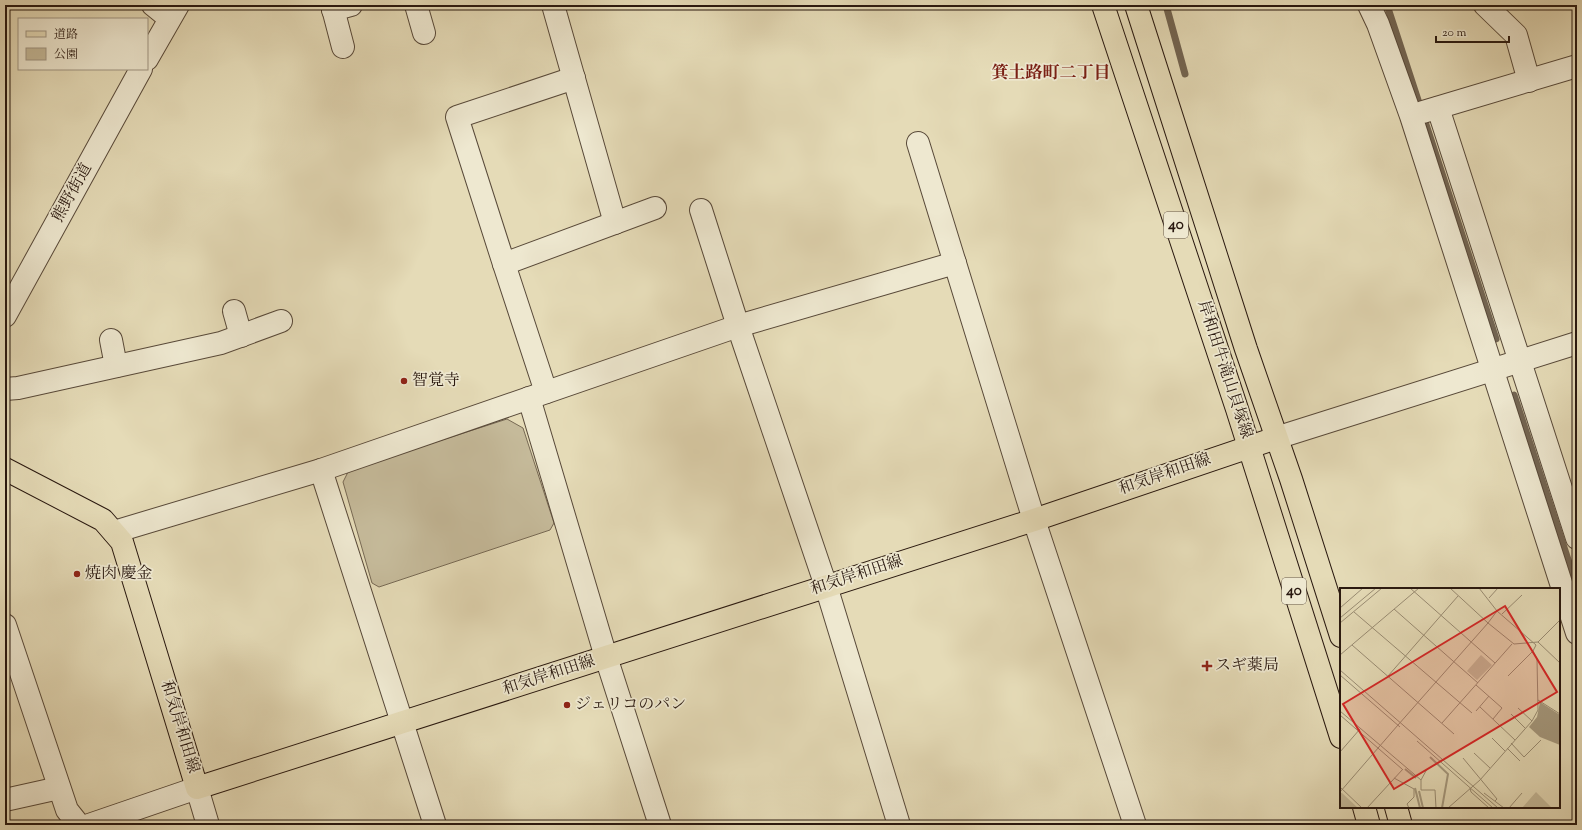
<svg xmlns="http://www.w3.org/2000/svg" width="1582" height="830" font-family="'Sorts Mill Goudy','Noto Serif JP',serif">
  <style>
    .green { fill: #c5ba9a; stroke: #776954 }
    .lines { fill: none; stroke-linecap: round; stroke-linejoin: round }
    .stream { stroke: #736552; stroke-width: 7 }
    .minor-casing { stroke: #584939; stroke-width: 24 }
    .major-casing { stroke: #29180f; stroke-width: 24 }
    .minor { stroke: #eee8d0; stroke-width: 22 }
    .major { stroke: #e5dbb7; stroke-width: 22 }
    .poi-dot { fill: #8f2418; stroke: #eee8d0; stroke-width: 1.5 }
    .labels { text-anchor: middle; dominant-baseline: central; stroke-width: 3.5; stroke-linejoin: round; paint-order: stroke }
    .shield { fill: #eee8d0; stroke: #645649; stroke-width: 1 }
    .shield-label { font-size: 15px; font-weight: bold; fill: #29180f }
    .street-label { font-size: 16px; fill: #29180f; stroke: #eee8d0 }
    .poi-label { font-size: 16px; fill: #29180f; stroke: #eee8d0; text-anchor: start }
    .neighbourhood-label { font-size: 17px; font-weight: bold; fill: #7a1f14; stroke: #eee8d0 }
    .inset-river { fill: none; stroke: #a5997e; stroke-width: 2 }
    .inset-road { fill: none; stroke: #9a8d74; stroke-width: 1 }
    .view { fill: #d62828; fill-opacity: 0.15; stroke: #d62828; stroke-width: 2 }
    .inset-edge { fill: none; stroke: #29180f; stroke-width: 2 }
  </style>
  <rect width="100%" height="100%" fill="#e5dbb7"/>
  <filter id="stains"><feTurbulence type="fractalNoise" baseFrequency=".005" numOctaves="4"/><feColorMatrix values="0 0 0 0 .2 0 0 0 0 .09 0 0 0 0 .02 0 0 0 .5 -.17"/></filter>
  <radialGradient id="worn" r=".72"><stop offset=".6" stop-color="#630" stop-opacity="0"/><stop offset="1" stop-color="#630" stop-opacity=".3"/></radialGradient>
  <!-- green -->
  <path class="green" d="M 507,419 L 523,428 L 554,523 L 550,530 L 379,587 L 372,583 L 343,482 L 349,470 Z"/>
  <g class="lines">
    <!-- stream -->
    <g class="stream">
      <path d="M 1166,5 L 1185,74"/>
      <path d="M 1387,5 L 1496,339"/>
      <path d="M 1514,395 L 1577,587"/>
    </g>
    <!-- minor casing -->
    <g class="minor-casing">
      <g id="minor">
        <path d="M 153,5 L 169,18"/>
        <path d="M 332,5 L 343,47"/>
        <path d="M 416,5 L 424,33"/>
        <path d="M 553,5 L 615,223"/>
        <path d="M 1369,5 L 1378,24 L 1411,116 L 1577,633"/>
        <path d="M 1485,5 L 1516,35 L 1529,81"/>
        <path d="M 333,10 L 351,5"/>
        <path d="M 147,59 L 178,5"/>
        <path d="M 1438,108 L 1577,538"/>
        <path d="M 1423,112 L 1577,66"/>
        <path d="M 918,143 L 1034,520 L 1135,825"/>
        <path d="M 701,210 L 738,326 L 826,586 L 899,825"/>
        <path d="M 504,264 L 655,208"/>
        <path d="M 234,311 L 241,336"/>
        <path d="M 5,316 L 141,69"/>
        <path d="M 111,340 L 116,366"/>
        <path d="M 5,389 L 18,388 L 221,343 L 281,321"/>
        <path d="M 546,392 L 504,264 L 457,117 L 574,78"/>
        <path d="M 529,398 L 606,657 L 660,825"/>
        <path d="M 1276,438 L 1577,343"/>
        <path d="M 321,470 L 435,825"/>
        <path d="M 114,532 L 321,470 L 738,326 L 955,263"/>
        <path d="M 5,625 L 67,810 L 79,825"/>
        <path d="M 5,800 L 59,788"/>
        <path d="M 89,825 L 197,788 L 208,825"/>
      </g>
    </g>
    <!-- major casing -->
    <g class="major-casing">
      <g id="major">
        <path d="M 1103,5 L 1237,409 L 1341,737"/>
        <path d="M 1136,5 L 1246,349 L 1291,479 L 1341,636"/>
        <path d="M 5,469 L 103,520 L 122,542 L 197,788 L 1034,520 L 1276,438"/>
        <path d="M 1364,807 L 1369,825"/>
        <path d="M 1396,807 L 1401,825"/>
      </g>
    </g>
    <!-- minor -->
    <use href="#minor" class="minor"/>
    <!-- major -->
    <use href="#major" class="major"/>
  </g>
  <!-- markers -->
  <g class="poi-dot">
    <circle cx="404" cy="381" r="4"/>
    <circle cx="77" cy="574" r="4"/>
    <path d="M1205 660h4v4h4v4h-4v4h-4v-4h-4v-4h4z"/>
    <circle cx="567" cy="705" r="4"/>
  </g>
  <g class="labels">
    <!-- shield labels -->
    <g class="shield">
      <rect x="1164" y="212" width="24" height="26" rx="3"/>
      <rect x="1282" y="578" width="24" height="26" rx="3"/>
    </g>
    <g class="shield-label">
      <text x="1176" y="225">40</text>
      <text x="1294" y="591">40</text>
    </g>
    <!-- street labels -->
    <g class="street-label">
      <text transform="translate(73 193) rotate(-61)">熊野街道</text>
      <text transform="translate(1224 370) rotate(72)">岸和田牛滝山貝塚線</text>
      <text transform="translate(1165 475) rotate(-19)">和気岸和田線</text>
      <text transform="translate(857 576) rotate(-18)">和気岸和田線</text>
      <text transform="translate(549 676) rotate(-18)">和気岸和田線</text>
      <text transform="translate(179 727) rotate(73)">和気岸和田線</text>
    </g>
    <!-- poi labels -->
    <g class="poi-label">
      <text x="412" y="381">智覚寺</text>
      <text x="85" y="574">焼肉 慶金</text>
      <text x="1215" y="666">スギ薬局</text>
      <text x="575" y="705">ジェリコのパン</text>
    </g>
    <!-- neighbourhood labels -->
    <g class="neighbourhood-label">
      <text x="1051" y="74">箕土路町二丁目</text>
    </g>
  </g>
  <!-- overview -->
  <g transform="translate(1340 588)">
    <rect width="220" height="220" fill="#e5dbb7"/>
    <path d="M 141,67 L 152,77 L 137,92 L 127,83 ZM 196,204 L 212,220 L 182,220 ZM 0,205 L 2,205 L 18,220 L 0,220 Z" fill="#c5ba9a"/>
    <path d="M 200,114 L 220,127 L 220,157 L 200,149 L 189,139 L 197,129 Z" fill="#a5997e"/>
    <path class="inset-river" d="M 90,169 L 108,186 L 102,220M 65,181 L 76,190M 75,200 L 80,220M 79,203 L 83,220"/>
    <path class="inset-road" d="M 70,0 L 155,75M 110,0 L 148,35 L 157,23 L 139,0M 149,10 L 158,0M 0,20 L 23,0M 54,21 L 138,95M 14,24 L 132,125M 162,26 L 182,7M 0,30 L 36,0M 0,35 L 42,0M 198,54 L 220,75M 12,57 L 114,146M 0,67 L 79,0M 0,82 L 158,220M 0,87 L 60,139M 48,88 L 118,8M 168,88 L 193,63M 136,97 L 162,120 L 153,131M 198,112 L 220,126M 140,119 L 175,152M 178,120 L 192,133M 0,123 L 81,192 L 87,181M 136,123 L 149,108M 171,126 L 185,140M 0,127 L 62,181M 102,135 L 172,56M 58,137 L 148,35 L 174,56 L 198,54 L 220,32M 152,150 L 165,163M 77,153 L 153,220M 171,155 L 184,169 L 201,152M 167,160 L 180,173M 0,164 L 20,141M 134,165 L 150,180M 123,170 L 157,211 L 155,213M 54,190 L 74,201 L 74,209 L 67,216 L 69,220M 81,192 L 81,202 L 95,202 L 96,220M 0,199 L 22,220M 130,200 L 131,204 L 149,220M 0,204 L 58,137M 144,205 L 164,220M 27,220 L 63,181M 108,220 L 140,192 L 192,133 L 198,122 L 197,71 L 193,63 L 196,57 L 157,23M 169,220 L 182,205"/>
    <path class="view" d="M 165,18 L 217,104 L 54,201 L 3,116 Z"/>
    <rect width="220" height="220" class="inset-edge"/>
  </g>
  <!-- margin -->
  <rect width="1582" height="830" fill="none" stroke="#e5dbb7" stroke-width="20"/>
  <rect x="6" y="6" width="1570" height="818" fill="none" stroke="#29180f" stroke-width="2"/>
  <rect x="10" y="10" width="1562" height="810" fill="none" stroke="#29180f"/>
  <!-- legend -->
  <rect x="18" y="18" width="130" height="52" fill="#eee8d0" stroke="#9f9583"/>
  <rect x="26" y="31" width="20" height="6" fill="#e5dbb7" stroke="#9f9583"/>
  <text x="54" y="38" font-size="12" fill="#29180f">道路</text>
  <rect x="26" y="48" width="20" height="12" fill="#c5ba9a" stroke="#9f9583"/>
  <text x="54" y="58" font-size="12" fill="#29180f">公園</text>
  <!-- scale -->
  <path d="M1436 36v6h73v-6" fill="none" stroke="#29180f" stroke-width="2"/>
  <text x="1442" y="36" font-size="12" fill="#29180f" stroke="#eee8d0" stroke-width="3" paint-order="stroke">20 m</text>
  <rect width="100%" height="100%" filter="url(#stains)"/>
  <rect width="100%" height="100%" fill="url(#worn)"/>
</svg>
